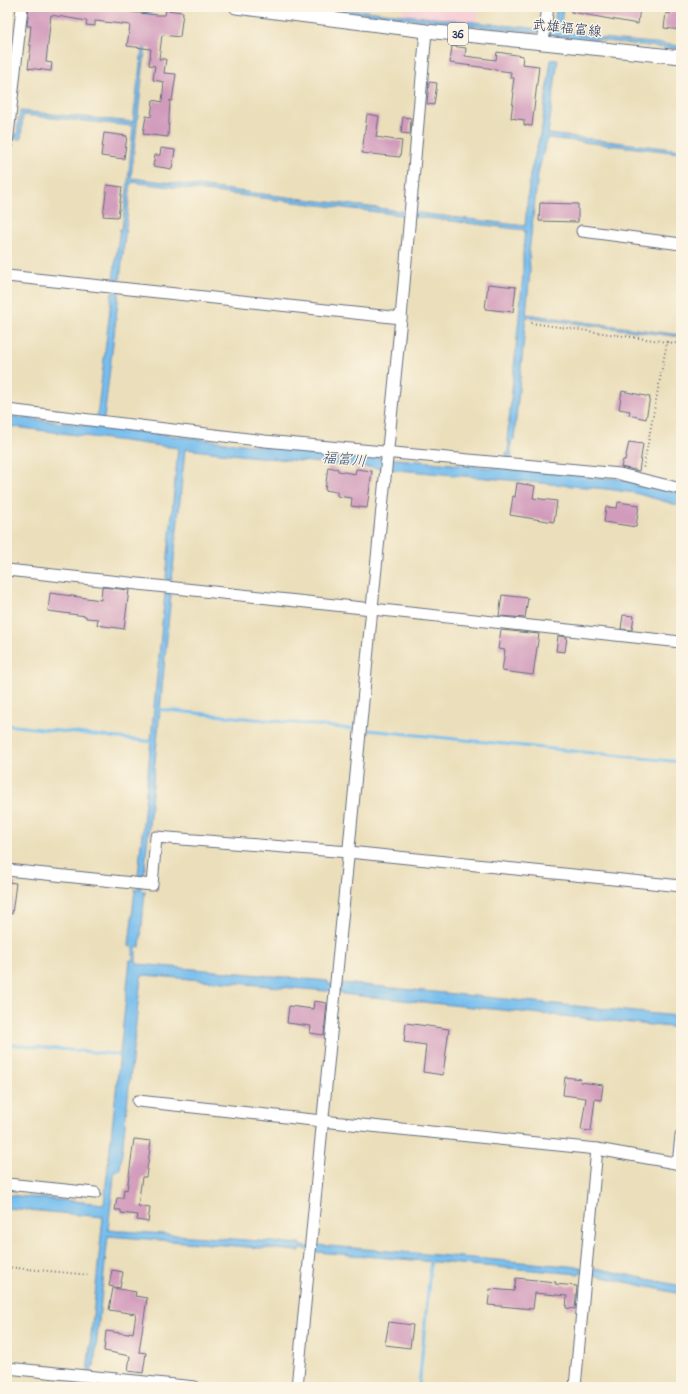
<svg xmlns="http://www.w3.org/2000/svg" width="688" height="1394" font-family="'Indie Flower','Klee One',sans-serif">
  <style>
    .built { fill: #f6cfd6 }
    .water { fill: #76beee; stroke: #4876a6; fill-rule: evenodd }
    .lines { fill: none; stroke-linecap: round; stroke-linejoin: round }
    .stream { stroke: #76beee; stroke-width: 3 }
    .building { fill: #d29bbc }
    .minor-casing { stroke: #646d7f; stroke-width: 13 }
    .major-casing { stroke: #646d7f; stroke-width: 15 }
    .path { stroke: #646d7f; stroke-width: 2; stroke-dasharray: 1 3; stroke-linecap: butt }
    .minor { stroke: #fff; stroke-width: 11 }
    .major { stroke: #fff; stroke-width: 13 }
    .labels { text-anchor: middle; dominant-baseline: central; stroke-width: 3; stroke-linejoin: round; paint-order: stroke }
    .shield { fill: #fcf5e5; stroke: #5e6a86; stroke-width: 1 }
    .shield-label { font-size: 13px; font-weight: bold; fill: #1b2f5e }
    .street-label { font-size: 14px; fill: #1b2f5e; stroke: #fcf5e5 }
    .water-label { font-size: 15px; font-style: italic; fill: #325382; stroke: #fcf5e5 }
  </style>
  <rect width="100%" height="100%" fill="#fcf5e5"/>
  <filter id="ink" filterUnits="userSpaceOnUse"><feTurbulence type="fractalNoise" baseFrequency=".025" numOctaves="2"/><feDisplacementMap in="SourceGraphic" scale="8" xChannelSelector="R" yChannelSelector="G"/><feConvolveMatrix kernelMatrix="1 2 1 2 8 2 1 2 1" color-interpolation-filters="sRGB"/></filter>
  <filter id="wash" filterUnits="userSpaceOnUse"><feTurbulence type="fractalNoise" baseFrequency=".012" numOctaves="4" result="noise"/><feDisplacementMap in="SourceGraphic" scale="16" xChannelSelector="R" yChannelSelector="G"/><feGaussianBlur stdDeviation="0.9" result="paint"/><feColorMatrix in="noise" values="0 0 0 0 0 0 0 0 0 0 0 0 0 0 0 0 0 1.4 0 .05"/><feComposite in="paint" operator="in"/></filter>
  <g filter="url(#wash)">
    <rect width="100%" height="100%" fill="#ebdfbb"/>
    <!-- built -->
    <path class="built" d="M 403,7 L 479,7 L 477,25 L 403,17 Z"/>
    <!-- water -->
    <g class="water">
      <path d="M 144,7 L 152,8 L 149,33 L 147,33 L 131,178 L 525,226 L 530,175 L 542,127 L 551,60 L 558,59 L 548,134 L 681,150 L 681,153 L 547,138 L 538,173 L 529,252 L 530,271 L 526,314 L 681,335 L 681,337 L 526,317 L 514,439 L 511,442 L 511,453 L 512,454 L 509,469 L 619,479 L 640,483 L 681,494 L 681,506 L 635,493 L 607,489 L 267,458 L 185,449 L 172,579 L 171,579 L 169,593 L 171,594 L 144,877 L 142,877 L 141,890 L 145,891 L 140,947 L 136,947 L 136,960 L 138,964 L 328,981 L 328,984 L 342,985 L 343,983 L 676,1016 L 676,1013 L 681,1014 L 681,1028 L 342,994 L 342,992 L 328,990 L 327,991 L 144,975 L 141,977 L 120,1170 L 115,1171 L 114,1176 L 108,1230 L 301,1244 L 301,1246 L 316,1247 L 317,1245 L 580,1267 L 580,1268 L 594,1270 L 595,1268 L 681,1286 L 681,1294 L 593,1275 L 593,1273 L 579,1272 L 579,1274 L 316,1252 L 316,1251 L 301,1249 L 300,1251 L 108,1236 L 94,1366 L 92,1366 L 91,1385 L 93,1385 L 93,1387 L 84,1387 L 85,1385 L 88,1385 L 88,1365 L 103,1217 L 7,1208 L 7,1195 L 104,1204 L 130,960 L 133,960 L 133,947 L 129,946 L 135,889 L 138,889 L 140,877 L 138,876 L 165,593 L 166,593 L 168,579 L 166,578 L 178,448 L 7,426 L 7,416 L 98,427 L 99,418 L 97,417 L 112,293 L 114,293 L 115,279 L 113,279 L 120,229 L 122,229 L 128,182 L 133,126 L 23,115 L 21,139 L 7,138 L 7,134 L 17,135 L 20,111 L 133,122 L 144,33 L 142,32 ZM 131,182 L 525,230 L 523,254 L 523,276 L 507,441 L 509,441 L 508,453 L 506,454 L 506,469 L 267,447 L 100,427 L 104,418 L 119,293 L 117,292 L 117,279 L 120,279 Z"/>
      <path d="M 297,7 L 326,7 L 541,29 L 552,28 L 553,21 L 555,21 L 556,7 L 563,7 L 561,22 L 562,29 L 565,30 L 564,34 L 568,35 L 569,32 L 602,38 L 681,46 L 681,50 L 580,38 L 568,39 L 568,37 L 565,36 L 564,37 C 557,36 553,38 547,33 L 541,33 Z"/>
    </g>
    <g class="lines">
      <!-- stream -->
      <g class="stream">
        <path d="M 156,709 L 353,729"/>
        <path d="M 7,725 L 154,742"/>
        <path d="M 368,730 L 681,762"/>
        <path d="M 7,1044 L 123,1055"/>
        <path d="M 419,1387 L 431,1259"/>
      </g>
    </g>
    <g id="blocks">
      <!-- building -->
      <g class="building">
        <path d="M 29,7 L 122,7 L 122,11 L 157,15 L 165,15 L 166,10 L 183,12 L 180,37 L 162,35 L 159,59 L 166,59 L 164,73 L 176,74 L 172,101 L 170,100 L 168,137 L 143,134 L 146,116 L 151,117 L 153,100 L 162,102 L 164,82 L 153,80 L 155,66 L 149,65 L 151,49 L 127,46 L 130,25 L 95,21 L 95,26 L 86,25 L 87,21 L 51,15 L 46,62 L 52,63 L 51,71 L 28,68 L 31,45 L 29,45 L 31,26 L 27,26 Z"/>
        <path d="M 571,7 L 640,7 L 638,24 L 571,12 Z"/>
        <path d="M 671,7 L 681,7 L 681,30 L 664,28 L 666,13 L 670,14 Z"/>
        <path d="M 452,46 L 466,48 L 465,56 L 496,60 L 497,52 L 523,56 L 522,64 L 539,66 L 532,126 L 524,125 L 524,120 L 511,118 L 514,92 L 512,92 L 514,78 L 510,78 L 511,72 L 495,70 L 495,69 L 450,63 Z"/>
        <path d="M 429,82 L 437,83 L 434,105 L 427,104 Z"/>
        <path d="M 367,114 L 379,116 L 376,137 L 402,141 L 400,157 L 362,153 Z"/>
        <path d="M 403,117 L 411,118 L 410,134 L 401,133 Z"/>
        <path d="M 104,133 L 127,136 L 124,159 L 101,156 Z"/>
        <path d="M 161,148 L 175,150 L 172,169 L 153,166 L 155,155 L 160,155 Z"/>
        <path d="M 107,185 L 122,187 L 118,217 L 103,216 Z"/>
        <path d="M 540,203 L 578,204 L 578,222 L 539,221 Z"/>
        <path d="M 488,284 L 516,287 L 513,312 L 485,309 Z"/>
        <path d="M 622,391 L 650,397 L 646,419 L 629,415 L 630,411 L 619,409 Z"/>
        <path d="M 629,442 L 643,444 L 639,471 L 621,467 L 623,460 L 625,460 Z"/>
        <path d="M 328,467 L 338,469 L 338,471 L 355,474 L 356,469 L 372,471 L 367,508 L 351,506 L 352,498 L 337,496 L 337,492 L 325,490 Z"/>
        <path d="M 517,483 L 535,486 L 533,498 L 557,501 L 554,522 L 510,515 L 513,496 L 515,497 Z"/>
        <path d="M 618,502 L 639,505 L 636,527 L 604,522 L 606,507 L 617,508 Z"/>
        <path d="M 102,587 L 129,590 L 124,629 L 97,625 L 98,619 L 86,618 L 86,616 L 48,611 L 50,593 L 101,600 Z"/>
        <path d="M 502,595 L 528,598 L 525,618 L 499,616 Z"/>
        <path d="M 623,615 L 634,616 L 632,630 L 621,629 Z"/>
        <path d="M 501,630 L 539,634 L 533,675 L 502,671 L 505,650 L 498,649 Z"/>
        <path d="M 558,636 L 567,637 L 565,652 L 556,651 Z"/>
        <path d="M 7,882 L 16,883 L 12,914 L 7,913 Z"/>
        <path d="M 314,1001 L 327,1003 L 324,1035 L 310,1033 L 311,1026 L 287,1023 L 289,1006 L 313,1009 Z"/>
        <path d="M 406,1023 L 449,1029 L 443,1075 L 423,1072 L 426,1045 L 404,1042 Z"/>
        <path d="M 565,1077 L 581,1079 L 580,1082 L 603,1085 L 601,1100 L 595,1099 L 591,1131 L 581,1130 L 586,1098 L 563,1095 Z"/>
        <path d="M 134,1139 L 151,1141 L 146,1177 L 142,1177 L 138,1206 L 150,1208 L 148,1222 L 137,1220 L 138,1215 L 121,1213 L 121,1210 L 115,1210 L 117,1198 L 123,1198 L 124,1189 L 127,1190 Z"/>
        <path d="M 112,1270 L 123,1272 L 120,1288 L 109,1286 Z"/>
        <path d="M 516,1278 L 556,1282 L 555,1284 L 577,1286 L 575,1309 L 566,1308 L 567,1296 L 535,1293 L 533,1309 L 488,1305 L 490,1289 L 514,1291 Z"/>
        <path d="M 113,1288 L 136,1292 L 135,1296 L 147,1298 L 139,1352 L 146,1353 L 143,1373 L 128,1371 L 130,1356 L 104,1351 L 106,1331 L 128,1334 L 129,1332 L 133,1333 L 136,1314 L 109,1310 Z"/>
        <path d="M 389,1322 L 413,1325 L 410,1348 L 385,1345 Z"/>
      </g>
    </g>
  </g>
  <g filter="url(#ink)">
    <use href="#blocks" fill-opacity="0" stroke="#646d7f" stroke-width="1"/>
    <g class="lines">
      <!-- minor casing -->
      <g class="minor-casing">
        <g id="minor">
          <path d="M 330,19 L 331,7"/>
          <path d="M 543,42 L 548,7"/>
          <path d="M 7,144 L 22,7"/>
          <path d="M 582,231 L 681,244"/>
          <path d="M 7,276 L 401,318"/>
          <path d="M 7,410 L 265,441 L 620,474 L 681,489"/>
          <path d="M 7,570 L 681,642"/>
          <path d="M 7,870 L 152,885 L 156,837 L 349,852 L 681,886"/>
          <path d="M 138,1101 L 322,1121 L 597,1149 L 681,1164"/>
          <path d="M 678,1164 L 681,1136"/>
          <path d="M 7,1184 L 95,1193"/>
          <path d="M 7,1368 L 195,1387"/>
          <path d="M 297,1387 L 372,608 L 401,318 L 426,31"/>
          <path d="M 575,1387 L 597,1149"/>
        </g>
      </g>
      <!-- major casing -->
      <g class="major-casing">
        <path id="major" d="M 236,7 L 426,31 L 681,57"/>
      </g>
      <!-- path -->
      <g class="path">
        <path d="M 531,323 L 667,342 L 643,469"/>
        <path d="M 667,342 L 681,344"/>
        <path d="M 7,1267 L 90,1275"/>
      </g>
      <!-- minor -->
      <use href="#minor" class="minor"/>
      <!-- major -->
      <use href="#major" class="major"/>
    </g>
  </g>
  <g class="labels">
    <!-- shield labels -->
    <rect class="shield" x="448" y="23" width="20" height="22" rx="3"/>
    <g class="shield-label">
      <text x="458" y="34">36</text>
    </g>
    <!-- street labels -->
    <g class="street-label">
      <text transform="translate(567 29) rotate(6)">武雄福富線</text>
    </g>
    <!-- water labels -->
    <g class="water-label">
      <text transform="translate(344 460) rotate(5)">福富川</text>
    </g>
  </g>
  <!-- margin -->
  <rect width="688" height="1394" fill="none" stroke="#fcf5e5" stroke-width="24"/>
</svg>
